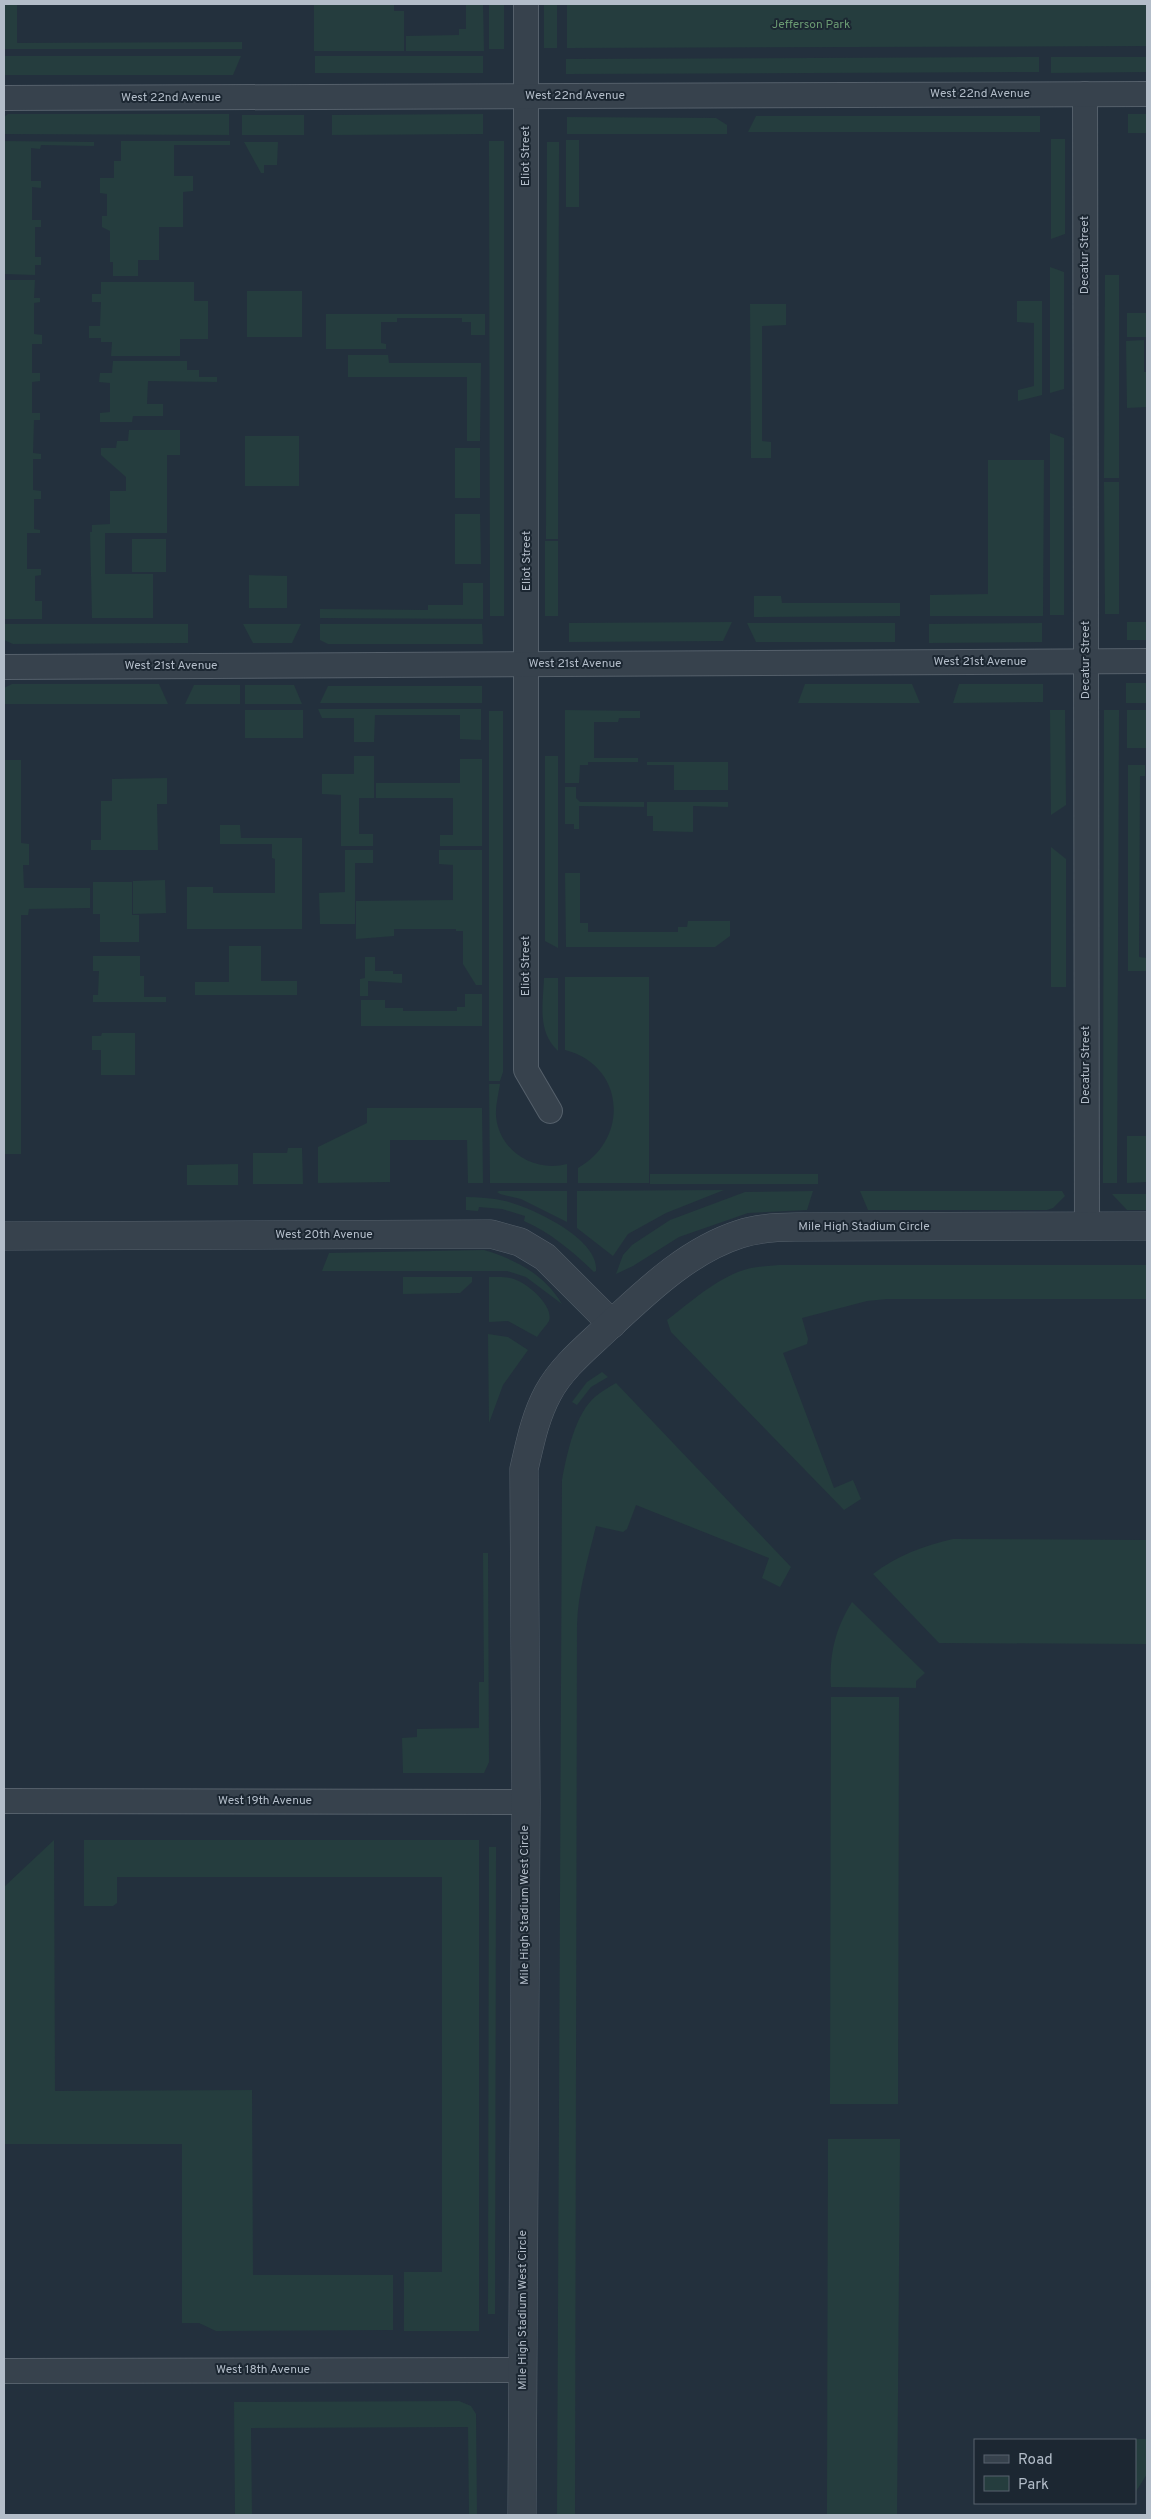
<svg xmlns="http://www.w3.org/2000/svg" width="1151" height="2519" font-family="Overpass,sans-serif">
  <style>
    .green { fill: #253d3e }
    .lines { fill: none; stroke-linecap: round; stroke-linejoin: round }
    .minor-casing { stroke: #55606b; stroke-width: 26 }
    .tertiary-casing { stroke: #55606b; stroke-width: 29 }
    .minor { stroke: #37424d; stroke-width: 24 }
    .tertiary { stroke: #37424d; stroke-width: 28 }
    .labels { text-anchor: middle; dominant-baseline: central; stroke-width: 4; stroke-linejoin: round; paint-order: stroke }
    .park-label { font-size: 12px; fill: #6a9a72; stroke: #1c2732 }
    .street-label { font-size: 12px; fill: #b3bdc9; stroke: #1c2732 }
  </style>
  <rect width="100%" height="100%" fill="#23303d"/>
  <!-- green -->
  <g class="green">
    <path d="M 4,4 L 17,4 L 17,43 L 242,42 L 242,49 L 4,49 Z"/>
    <path d="M 314,4 L 394,4 L 394,11 L 404,11 L 404,51 L 314,51 Z"/>
    <path d="M 466,4 L 483,4 L 484,51 L 406,51 L 406,36 L 459,35 L 459,29 L 466,29 Z"/>
    <rect x="489" y="4" width="15" height="45"/>
    <rect x="544" y="4" width="13" height="44"/>
    <path d="M 567,4 L 1147,4 L 1147,46 L 567,48 Z"/>
    <path d="M 4,56 L 241,56 L 233,75 L 4,75 Z"/>
    <rect x="315" y="56" width="168" height="17"/>
    <path d="M 1039,57 L 1039,72 L 566,74 L 566,59 Z"/>
    <path d="M 1051,57 L 1147,57 L 1147,72 L 1051,73 Z"/>
    <path d="M 8,114 L 229,114 L 229,135 L 4,134 L 4,117 Z"/>
    <path d="M 483,114 L 483,134 L 332,135 L 332,115 Z"/>
    <rect x="1128" y="114" width="19" height="19"/>
    <rect x="242" y="115" width="62" height="20"/>
    <path d="M 756,116 L 1040,116 L 1040,132 L 748,132 Z"/>
    <path d="M 567,117 L 716,118 L 727,125 L 727,134 L 567,134 Z"/>
    <path d="M 1051,139 L 1065,139 L 1065,234 L 1051,239 Z"/>
    <rect x="566" y="140" width="13" height="67"/>
    <path d="M 4,141 L 94,142 L 94,146 L 41,145 L 40,149 L 31,148 L 31,181 L 41,181 L 41,188 L 32,187 L 32,220 L 41,220 L 41,227 L 35,227 L 35,257 L 41,257 L 41,265 L 35,265 L 35,275 L 4,274 Z"/>
    <path d="M 121,141 L 230,141 L 230,145 L 174,145 L 174,176 L 193,176 L 193,191 L 183,192 L 183,227 L 159,227 L 159,260 L 138,260 L 138,276 L 113,276 L 113,262 L 110,262 L 110,231 L 102,227 L 102,216 L 107,216 L 107,194 L 100,193 L 100,178 L 114,178 L 114,161 L 121,161 Z"/>
    <path d="M 489,141 L 504,141 L 504,616 L 490,616 Z"/>
    <path d="M 244,142 L 278,142 L 277,165 L 264,165 L 264,173 L 261,173 Z"/>
    <path d="M 547,142 L 559,142 L 558,539 L 546,539 Z"/>
    <path d="M 1050,267 L 1064,272 L 1064,389 L 1050,393 Z"/>
    <path d="M 1105,275 L 1119,275 L 1119,478 L 1104,478 Z"/>
    <path d="M 4,280 L 35,280 L 34,298 L 40,298 L 40,302 L 34,303 L 34,334 L 42,335 L 42,344 L 32,344 L 32,373 L 40,373 L 40,381 L 32,382 L 32,413 L 40,413 L 40,420 L 34,420 L 33,453 L 41,454 L 41,459 L 33,459 L 33,490 L 41,491 L 41,499 L 34,499 L 34,529 L 40,530 L 40,533 L 27,533 L 27,569 L 41,569 L 41,575 L 35,576 L 35,601 L 42,601 L 42,619 L 4,619 Z"/>
    <path d="M 101,282 L 194,282 L 194,301 L 208,301 L 208,339 L 180,339 L 180,356 L 111,356 L 112,342 L 101,342 L 101,338 L 89,338 L 89,326 L 100,326 L 101,302 L 92,302 L 92,294 L 101,294 Z"/>
    <rect x="247" y="291" width="55" height="46"/>
    <path d="M 1017,301 L 1042,301 L 1042,395 L 1018,401 L 1018,390 L 1034,386 L 1034,323 L 1017,322 Z"/>
    <path d="M 750,304 L 786,304 L 786,325 L 762,326 L 762,441 L 771,442 L 771,458 L 751,458 Z"/>
    <path d="M 1127,313 L 1146,313 L 1147,337 L 1127,337 Z"/>
    <path d="M 326,314 L 485,314 L 485,335 L 471,335 L 471,322 L 462,322 L 462,318 L 397,318 L 397,322 L 381,322 L 381,343 L 386,344 L 386,349 L 326,349 Z"/>
    <path d="M 1144,340 L 1144,372 L 1147,372 L 1147,407 L 1127,408 L 1126,341 Z"/>
    <path d="M 348,355 L 388,355 L 389,363 L 481,363 L 480,441 L 467,441 L 467,377 L 348,377 Z"/>
    <path d="M 113,361 L 187,361 L 187,370 L 199,370 L 199,377 L 217,377 L 217,382 L 148,381 L 147,404 L 163,404 L 163,416 L 133,416 L 132,422 L 100,422 L 100,413 L 110,412 L 110,383 L 99,382 L 100,373 L 112,373 Z"/>
    <path d="M 129,430 L 180,430 L 180,455 L 167,455 L 167,533 L 105,533 L 105,574 L 153,574 L 153,618 L 92,618 L 90,532 L 92,532 L 92,525 L 110,524 L 110,491 L 126,491 L 126,477 L 101,455 L 101,448 L 116,448 L 117,441 L 128,441 Z"/>
    <path d="M 1050,433 L 1064,438 L 1064,615 L 1050,615 Z"/>
    <rect x="245" y="436" width="54" height="50"/>
    <rect x="455" y="448" width="25" height="50"/>
    <path d="M 988,460 L 1044,460 L 1043,616 L 930,616 L 930,595 L 988,594 Z"/>
    <path d="M 1104,482 L 1119,482 L 1119,614 L 1105,614 Z"/>
    <path d="M 455,514 L 480,514 L 481,564 L 455,564 Z"/>
    <rect x="132" y="539" width="34" height="33"/>
    <rect x="545" y="541" width="13" height="75"/>
    <path d="M 249,575 L 287,576 L 287,608 L 249,608 Z"/>
    <path d="M 463,583 L 483,583 L 483,619 L 320,618 L 320,609 L 428,610 L 428,605 L 463,605 Z"/>
    <path d="M 754,596 L 781,596 L 782,603 L 900,603 L 900,616 L 754,617 Z"/>
    <path d="M 732,622 L 723,641 L 569,642 L 569,623 Z"/>
    <rect x="1127" y="622" width="20" height="18"/>
    <path d="M 747,623 L 895,623 L 895,642 L 756,642 Z"/>
    <path d="M 1042,623 L 1042,642 L 929,643 L 929,624 Z"/>
    <path d="M 4,624 L 188,624 L 188,643 L 13,644 L 4,640 Z"/>
    <path d="M 243,624 L 301,624 L 292,643 L 253,643 Z"/>
    <path d="M 320,624 L 482,624 L 483,644 L 328,644 L 320,640 Z"/>
    <rect x="1126" y="683" width="21" height="20"/>
    <path d="M 12,684 L 159,684 L 168,704 L 4,704 L 4,688 Z"/>
    <path d="M 805,684 L 912,684 L 920,703 L 798,703 Z"/>
    <path d="M 959,684 L 1043,684 L 1043,702 L 953,703 Z"/>
    <path d="M 194,685 L 240,685 L 240,704 L 185,704 Z"/>
    <path d="M 245,685 L 294,685 L 302,704 L 245,704 Z"/>
    <path d="M 328,686 L 482,686 L 482,703 L 320,703 Z"/>
    <path d="M 318,709 L 481,709 L 481,740 L 460,739 L 460,715 L 375,715 L 374,742 L 354,742 L 354,718 L 322,718 Z"/>
    <rect x="245" y="710" width="58" height="28"/>
    <path d="M 565,710 L 640,711 L 640,718 L 619,718 L 618,722 L 594,722 L 594,758 L 638,758 L 638,762 L 588,762 L 588,765 L 580,765 L 579,783 L 565,783 Z"/>
    <path d="M 1050,710 L 1065,710 L 1066,805 L 1051,815 Z"/>
    <path d="M 1104,710 L 1119,710 L 1117,1183 L 1103,1183 Z"/>
    <path d="M 1127,710 L 1147,710 L 1146,748 L 1127,748 Z"/>
    <path d="M 489,711 L 503,711 L 503,1072 L 500,1081 L 489,1081 Z"/>
    <path d="M 354,756 L 374,756 L 374,798 L 359,798 L 359,834 L 373,834 L 373,846 L 341,846 L 341,795 L 322,794 L 322,774 L 354,774 Z"/>
    <path d="M 545,756 L 558,756 L 558,948 L 545,941 Z"/>
    <path d="M 460,759 L 482,759 L 482,846 L 440,846 L 440,835 L 453,835 L 453,798 L 376,798 L 376,783 L 460,783 Z"/>
    <path d="M 4,760 L 21,760 L 21,843 L 29,844 L 29,865 L 23,865 L 24,888 L 90,888 L 90,908 L 29,909 L 28,915 L 21,915 L 21,1154 L 4,1154 Z"/>
    <path d="M 647,762 L 728,762 L 728,790 L 674,790 L 674,765 L 647,765 Z"/>
    <path d="M 1128,765 L 1145,765 L 1145,776 L 1140,776 L 1139,957 L 1147,958 L 1147,971 L 1128,971 Z"/>
    <path d="M 167,778 L 167,804 L 157,804 L 158,850 L 91,850 L 91,840 L 101,840 L 101,801 L 112,801 L 112,779 Z"/>
    <path d="M 565,787 L 576,787 L 576,798 L 580,802 L 644,802 L 644,807 L 579,806 L 579,829 L 574,829 L 574,824 L 565,824 Z"/>
    <path d="M 647,802 L 728,802 L 728,807 L 693,806 L 693,832 L 653,831 L 653,816 L 647,816 Z"/>
    <path d="M 220,825 L 240,825 L 241,838 L 302,838 L 302,929 L 187,929 L 187,887 L 213,887 L 213,893 L 275,893 L 275,859 L 272,858 L 272,844 L 220,844 Z"/>
    <path d="M 1051,847 L 1066,859 L 1066,987 L 1051,987 Z"/>
    <path d="M 345,850 L 373,850 L 373,863 L 355,863 L 355,924 L 320,924 L 319,893 L 345,892 Z"/>
    <path d="M 439,850 L 482,850 L 482,985 L 476,985 L 463,964 L 463,931 L 456,931 L 456,929 L 394,929 L 394,936 L 356,939 L 356,901 L 453,900 L 453,865 L 439,864 Z"/>
    <path d="M 565,873 L 580,873 L 580,923 L 588,923 L 588,932 L 678,932 L 678,927 L 687,927 L 688,921 L 730,921 L 730,936 L 715,947 L 566,947 Z"/>
    <path d="M 165,880 L 166,913 L 133,914 L 133,881 Z"/>
    <path d="M 93,882 L 132,882 L 132,915 L 139,915 L 139,942 L 100,942 L 100,914 L 93,914 Z"/>
    <path d="M 229,946 L 261,946 L 261,981 L 297,981 L 297,995 L 195,995 L 195,982 L 229,982 Z"/>
    <path d="M 93,956 L 140,956 L 140,976 L 144,976 L 144,997 L 166,997 L 166,1002 L 93,1002 L 93,995 L 98,995 L 99,971 L 93,971 Z"/>
    <path d="M 365,957 L 375,957 L 375,971 L 393,971 L 393,974 L 402,974 L 402,983 L 368,981 L 368,996 L 360,996 L 360,979 L 365,978 Z"/>
    <path d="M 565,977 L 649,977 L 649,1183 L 578,1183 L 578,1168 C 630,1139 625,1065 565,1050 Z"/>
    <path d="M 544,978 L 558,978 L 558,1051 C 537,1031 543,1005 544,978 Z"/>
    <path d="M 465,994 L 482,994 L 482,1026 L 361,1026 L 361,1000 L 385,1000 L 385,1008 L 403,1008 L 403,1011 L 457,1011 L 457,1007 L 465,1007 Z"/>
    <path d="M 102,1033 L 135,1033 L 135,1075 L 101,1075 L 101,1050 L 92,1050 L 92,1036 L 101,1036 Z"/>
    <path d="M 489,1084 L 500,1084 C 498,1097 494,1110 497,1123 C 504,1154 536,1172 567,1164 L 567,1183 L 490,1183 Z"/>
    <path d="M 367,1108 L 482,1108 L 483,1183 L 468,1183 L 467,1140 L 390,1140 L 390,1182 L 318,1183 L 318,1147 L 367,1123 Z"/>
    <path d="M 1127,1136 L 1147,1136 L 1147,1182 L 1127,1183 Z"/>
    <path d="M 288,1148 L 302,1148 L 303,1184 L 253,1184 L 253,1153 L 287,1153 Z"/>
    <path d="M 238,1164 L 238,1185 L 187,1185 L 187,1165 Z"/>
    <rect x="650" y="1174" width="168" height="10"/>
    <path d="M 724,1190 L 666,1213 L 628,1234 L 613,1256 L 577,1228 L 577,1191 Z"/>
    <path d="M 499,1191 L 567,1191 L 567,1222 L 521,1199 L 500,1194 L 497,1192 Z"/>
    <path d="M 813,1191 L 807,1210 L 748,1213 L 679,1237 L 633,1266 L 616,1274 L 623,1255 L 632,1245 L 670,1220 L 745,1192 Z"/>
    <path d="M 860,1191 L 1062,1191 L 1065,1196 L 1053,1208 L 1047,1210 L 868,1210 Z"/>
    <path d="M 1112,1194 L 1147,1194 L 1147,1210 L 1127,1210 Z"/>
    <path d="M 466,1197 C 479,1197 492,1198 505,1201 C 531,1207 600,1239 596,1271 L 594,1272 C 572,1251 551,1233 524,1221 L 525,1216 L 502,1209 L 479,1207 L 478,1211 L 466,1210 Z"/>
    <path d="M 484,1250 C 515,1259 545,1275 562,1304 L 526,1277 L 507,1271 L 322,1271 L 329,1253 Z"/>
    <path d="M 779,1265 L 1147,1265 L 1147,1299 L 887,1299 L 867,1301 L 802,1318 L 808,1339 L 807,1344 L 783,1353 L 834,1488 L 853,1480 L 861,1499 L 844,1510 L 671,1332 L 667,1320 C 692,1301 720,1275 751,1268 C 760,1266 770,1266 779,1265 Z"/>
    <path d="M 403,1277 L 472,1277 L 472,1282 L 460,1293 L 403,1294 Z"/>
    <path d="M 489,1277 C 498,1277 508,1276 516,1280 C 528,1284 554,1306 549,1321 C 546,1326 540,1332 537,1337 L 508,1321 L 489,1322 Z"/>
    <path d="M 488,1334 L 508,1337 L 528,1350 L 503,1385 L 489,1423 Z"/>
    <path d="M 602,1372 L 608,1377 L 591,1387 L 577,1405 L 572,1402 L 587,1382 Z"/>
    <path d="M 616,1383 L 791,1567 L 780,1587 L 762,1578 L 769,1558 L 636,1505 L 627,1529 L 623,1532 L 596,1526 C 588,1559 578,1591 577,1625 L 575,2515 L 557,2515 L 562,1480 C 567,1454 575,1413 596,1396 C 602,1391 609,1387 616,1383 Z"/>
    <path d="M 953,1539 L 1147,1540 L 1147,1644 L 939,1643 L 873,1574 C 898,1555 923,1546 953,1539 Z"/>
    <path d="M 483,1553 L 488,1553 L 489,1762 L 484,1773 L 403,1773 L 402,1738 L 417,1737 L 417,1729 L 479,1728 L 479,1682 L 484,1682 Z"/>
    <path d="M 852,1602 L 925,1673 L 916,1681 L 916,1688 L 831,1687 C 829,1655 835,1629 852,1602 Z"/>
    <path d="M 831,1697 L 899,1697 L 898,2104 L 830,2104 Z"/>
    <path d="M 54,1840 L 55,2091 L 252,2090 L 253,2275 L 393,2275 L 393,2330 L 216,2331 L 199,2323 L 182,2323 L 182,2144 L 4,2144 L 4,1887 Z"/>
    <path d="M 84,1840 L 479,1840 L 479,2331 L 404,2331 L 404,2272 L 442,2272 L 442,1877 L 117,1877 L 117,1903 L 113,1906 L 84,1906 Z"/>
    <path d="M 489,1847 L 496,1847 L 495,2314 L 488,2314 Z"/>
    <path d="M 828,2139 L 900,2139 L 897,2515 L 827,2515 Z"/>
    <path d="M 459,2401 L 471,2406 L 476,2414 L 477,2515 L 469,2515 L 468,2427 L 251,2428 L 252,2515 L 235,2515 L 234,2402 Z"/>
    <path d="M 1136,2439 L 1147,2439 L 1147,2474 L 1135,2493 Z"/>
  </g>
  <g class="lines">
    <!-- minor casing -->
    <g class="minor-casing">
      <g id="minor">
        <path d="M 526,4 L 526,1070 L 550,1111"/>
        <path d="M 1085,94 L 1087,1226"/>
        <path d="M 4,98 L 1147,94"/>
        <path d="M 4,667 L 1147,661"/>
        <path d="M 4,1801 L 526,1802"/>
        <path d="M 4,2371 L 523,2370"/>
      </g>
    </g>
    <!-- tertiary casing -->
    <g class="tertiary-casing">
      <g id="tertiary">
        <path d="M 4,1236 L 491,1234 L 520,1242 L 545,1257 L 612,1324"/>
        <path d="M 522,2515 L 526,1802 L 524,1469 C 530,1443 535,1417 548,1393 C 562,1367 586,1348 607,1328 C 646,1292 687,1251 740,1234 C 758,1228 778,1227 796,1227 L 1147,1226"/>
      </g>
    </g>
    <!-- minor -->
    <use href="#minor" class="minor"/>
    <!-- tertiary -->
    <use href="#tertiary" class="tertiary"/>
  </g>
  <g class="labels">
    <!-- park labels -->
    <g class="park-label">
      <text x="811" y="25">Jefferson Park</text>
    </g>
    <!-- street labels -->
    <g class="street-label">
      <text x="980" y="94">West 22nd Avenue</text>
      <text x="575" y="96">West 22nd Avenue</text>
      <text x="171" y="98">West 22nd Avenue</text>
      <text transform="translate(526 156) rotate(-90)">Eliot Street</text>
      <text transform="translate(1085 255) rotate(-90)">Decatur Street</text>
      <text transform="translate(527 561) rotate(-90)">Eliot Street</text>
      <text transform="translate(1086 660) rotate(-90)">Decatur Street</text>
      <text x="980" y="662">West 21st Avenue</text>
      <text x="575" y="664">West 21st Avenue</text>
      <text x="171" y="666">West 21st Avenue</text>
      <text transform="translate(526 966) rotate(-90)">Eliot Street</text>
      <text transform="translate(1086 1065) rotate(-90)">Decatur Street</text>
      <text x="864" y="1227">Mile High Stadium Circle</text>
      <text x="324" y="1235">West 20th Avenue</text>
      <text x="265" y="1801">West 19th Avenue</text>
      <text transform="translate(525 1905) rotate(-90)">Mile High Stadium West Circle</text>
      <text transform="translate(523 2310) rotate(-90)">Mile High Stadium West Circle</text>
      <text x="263" y="2370">West 18th Avenue</text>
    </g>
  </g>
  <!-- border -->
  <rect width="1151" height="2519" fill="none" stroke="#b3bdc9" stroke-width="10"/>
  <!-- legend -->
  <rect x="974" y="2439" width="162" height="65" fill="#1c2732" stroke="#58636e"/>
  <rect x="984" y="2455" width="25" height="8" fill="#37424d" stroke="#58636e"/>
  <text x="1018" y="2464" font-size="15" fill="#b3bdc9">Road</text>
  <rect x="984" y="2476" width="25" height="15" fill="#253d3e" stroke="#58636e"/>
  <text x="1018" y="2489" font-size="15" fill="#b3bdc9">Park</text>
</svg>
